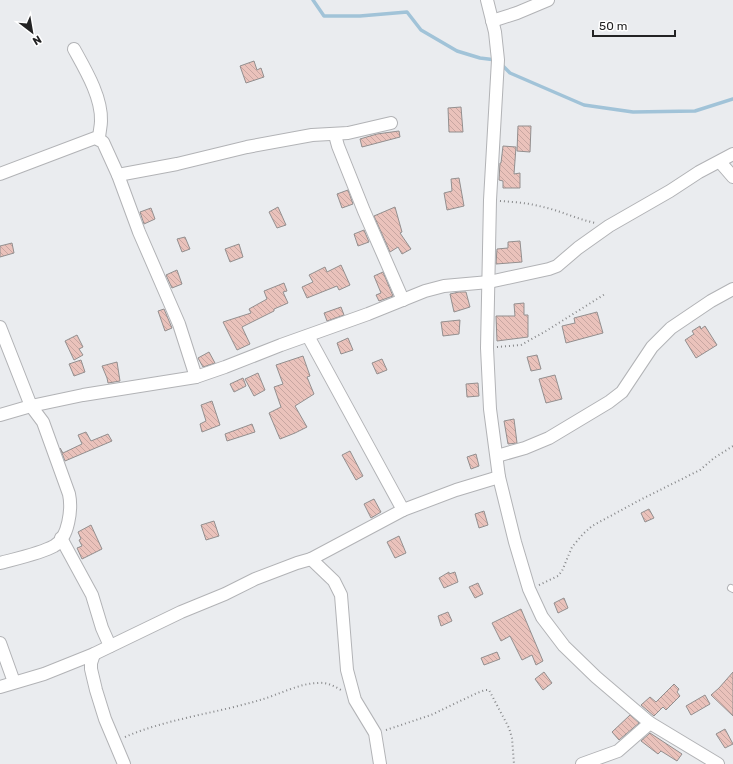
<svg xmlns="http://www.w3.org/2000/svg" width="733" height="764" font-family="Rubik,sans-serif">
  <style>
    .lines { fill: none; stroke-linecap: round; stroke-linejoin: round }
    .stream { stroke: #a1c3d8; stroke-width: 3.5 }
    .building { fill: url(#building-back-hatch); stroke: #938f8f }
    .service-casing { stroke: #b2b3b6; stroke-width: 8 }
    .minor-casing { stroke: #b2b3b6; stroke-width: 14 }
    .path { stroke: #88898b; stroke-width: 2; stroke-dasharray: 1 3; stroke-linecap: butt }
    .service { stroke: #fff; stroke-width: 6 }
    .minor { stroke: #fff; stroke-width: 12 }
  </style>
  <defs>
    <pattern id="building-back-hatch" width="6" height="6" patternUnits="userSpaceOnUse"><rect width="6" height="6" fill="#eac2bb"/><path d="M-1 5l2 2M0 0l6 6M5-1l2 2" fill="none" stroke="#c8a6a1"/></pattern>
  </defs>
  <rect width="100%" height="100%" fill="#eaecef"/>
  <g class="lines">
    <!-- stream -->
    <g class="stream">
      <path d="M 313,0 L 324,16 L 360,16 L 407,12 L 421,30 L 457,51 L 480,58 L 496,60"/>
      <path d="M 501,64 L 510,73 L 584,105 L 633,112 L 695,111 L 733,99"/>
    </g>
  </g>
  <!-- building -->
  <g class="building">
    <path d="M 254,61 L 257,70 L 261,68 L 264,77 L 246,83 L 240,66 Z"/>
    <path d="M 461,107 L 463,132 L 449,132 L 448,108 Z"/>
    <path d="M 518,126 L 531,126 L 530,152 L 517,151 Z"/>
    <path d="M 399,131 L 400,137 L 362,147 L 360,139 L 377,134 Z"/>
    <path d="M 503,146 L 516,147 L 514,174 L 520,173 L 520,188 L 503,188 L 503,181 L 499,180 L 500,163 L 501,163 Z"/>
    <path d="M 459,178 L 464,206 L 447,210 L 444,193 L 452,191 L 451,179 Z"/>
    <path d="M 348,190 L 353,204 L 342,208 L 337,194 Z"/>
    <path d="M 278,207 L 286,225 L 277,228 L 269,212 Z"/>
    <path d="M 395,207 L 402,232 L 400,233 L 411,249 L 402,254 L 398,247 L 390,252 L 374,216 Z"/>
    <path d="M 151,208 L 155,219 L 144,224 L 140,212 Z"/>
    <path d="M 364,230 L 369,242 L 358,246 L 354,234 Z"/>
    <path d="M 185,237 L 190,249 L 182,252 L 177,239 Z"/>
    <path d="M 520,241 L 522,262 L 496,264 L 497,249 L 508,248 L 508,242 Z"/>
    <path d="M 12,243 L 14,253 L 0,257 L 0,246 Z"/>
    <path d="M 239,244 L 243,257 L 230,262 L 225,249 Z"/>
    <path d="M 341,265 L 350,285 L 339,290 L 337,286 L 307,298 L 302,287 L 313,282 L 309,275 L 325,267 L 327,272 Z"/>
    <path d="M 177,270 L 182,284 L 172,288 L 166,275 Z"/>
    <path d="M 383,272 L 393,296 L 379,301 L 376,295 L 381,293 L 374,276 Z"/>
    <path d="M 284,283 L 287,291 L 283,292 L 288,303 L 274,309 L 274,311 L 242,327 L 250,344 L 237,350 L 223,322 L 251,313 L 249,309 L 267,299 L 264,291 Z"/>
    <path d="M 459,292 L 466,292 L 470,307 L 454,312 L 450,294 Z"/>
    <path d="M 524,303 L 524,315 L 528,315 L 528,337 L 497,341 L 496,316 L 515,316 L 514,304 Z"/>
    <path d="M 341,307 L 344,315 L 327,321 L 324,313 Z"/>
    <path d="M 164,309 L 172,328 L 165,331 L 158,311 Z"/>
    <path d="M 597,312 L 603,333 L 566,343 L 562,326 L 575,323 L 574,318 Z"/>
    <path d="M 460,320 L 459,334 L 443,336 L 441,322 Z"/>
    <path d="M 700,326 L 701,329 L 705,326 L 717,345 L 696,358 L 685,340 L 694,334 L 692,331 Z"/>
    <path d="M 77,335 L 83,347 L 79,349 L 83,355 L 74,360 L 65,341 Z"/>
    <path d="M 348,338 L 353,350 L 341,354 L 337,343 Z"/>
    <path d="M 209,352 L 215,363 L 203,367 L 198,358 Z"/>
    <path d="M 537,355 L 541,369 L 531,371 L 527,357 Z"/>
    <path d="M 303,356 L 310,376 L 307,377 L 314,394 L 295,406 L 307,427 L 295,433 L 280,439 L 269,413 L 281,407 L 274,387 L 283,384 L 276,365 Z"/>
    <path d="M 382,359 L 387,370 L 377,374 L 372,363 Z"/>
    <path d="M 81,360 L 85,372 L 74,376 L 69,364 Z"/>
    <path d="M 117,362 L 120,381 L 108,383 L 107,378 L 102,366 Z"/>
    <path d="M 258,373 L 265,390 L 254,396 L 245,379 Z"/>
    <path d="M 555,375 L 562,399 L 546,403 L 539,379 Z"/>
    <path d="M 243,378 L 246,386 L 234,392 L 230,384 Z"/>
    <path d="M 478,383 L 479,396 L 467,397 L 466,384 Z"/>
    <path d="M 212,401 L 220,425 L 202,432 L 200,424 L 206,421 L 201,405 Z"/>
    <path d="M 514,419 L 517,443 L 508,444 L 504,421 Z"/>
    <path d="M 252,424 L 255,432 L 227,441 L 225,434 Z"/>
    <path d="M 86,432 L 91,441 L 108,434 L 112,441 L 65,461 L 60,448 L 63,453 L 82,444 L 78,435 Z"/>
    <path d="M 350,451 L 363,476 L 356,480 L 342,455 Z"/>
    <path d="M 476,454 L 479,466 L 471,469 L 467,457 Z"/>
    <path d="M 374,499 L 381,512 L 371,518 L 364,504 Z"/>
    <path d="M 649,509 L 654,518 L 645,522 L 641,513 Z"/>
    <path d="M 484,511 L 488,525 L 479,528 L 475,514 Z"/>
    <path d="M 214,521 L 219,536 L 206,540 L 201,525 Z"/>
    <path d="M 91,525 L 102,549 L 82,559 L 77,548 L 82,546 L 79,540 L 81,539 L 78,532 Z"/>
    <path d="M 399,536 L 406,553 L 395,558 L 387,542 Z"/>
    <path d="M 449,572 L 449,574 L 455,572 L 458,582 L 444,588 L 439,578 Z"/>
    <path d="M 478,583 L 483,594 L 475,598 L 469,587 Z"/>
    <path d="M 564,598 L 568,608 L 558,613 L 554,603 Z"/>
    <path d="M 521,609 L 543,661 L 536,665 L 532,655 L 522,660 L 510,636 L 501,641 L 492,623 Z"/>
    <path d="M 448,612 L 452,621 L 441,626 L 438,616 Z"/>
    <path d="M 497,652 L 500,659 L 484,665 L 481,658 Z"/>
    <path d="M 544,672 L 552,683 L 543,690 L 535,679 Z"/>
    <path d="M 733,672 L 733,716 L 711,695 L 719,688 Z"/>
    <path d="M 674,684 L 679,689 L 677,692 L 680,696 L 666,710 L 663,707 L 654,716 L 641,705 L 650,697 L 656,702 Z"/>
    <path d="M 705,695 L 710,704 L 691,715 L 686,706 Z"/>
    <path d="M 630,715 L 639,723 L 619,740 L 612,732 Z"/>
    <path d="M 725,729 L 733,744 L 725,748 L 716,734 Z"/>
    <path d="M 650,733 L 682,754 L 677,761 L 661,751 L 658,754 L 641,741 Z"/>
  </g>
  <g class="lines">
    <!-- service casing -->
    <g class="service-casing">
      <path id="service" d="M 731,588 L 733,589"/>
    </g>
    <!-- minor casing -->
    <g class="minor-casing">
      <g id="minor">
        <path d="M 487,0 L 495,32 L 498,60 L 490,200 L 487,348 L 490,409 L 499,477 L 515,542 L 529,589 L 542,617 L 564,646 L 596,677 L 650,723 L 718,764"/>
        <path d="M 492,21 L 517,13 L 548,0"/>
        <path d="M 74,49 C 85,69 102,97 101,121 C 101,127 99,133 99,139"/>
        <path d="M 335,135 L 338,146 L 364,211 L 403,300"/>
        <path d="M 720,162 L 733,177"/>
        <path d="M 0,174 L 95,138 L 103,142 L 118,175 L 139,232 L 179,324 L 196,377"/>
        <path d="M 118,175 L 177,164 L 247,147 L 312,135 L 348,133 L 391,123"/>
        <path d="M 0,327 L 31,406 L 43,422 L 69,494 C 72,508 69,538 54,546 C 42,553 15,559 0,563"/>
        <path d="M 308,336 L 403,510"/>
        <path d="M 0,415 L 31,406 L 83,395 L 196,377 L 225,367 L 281,345 L 368,314 L 425,291 L 444,286 L 489,282 L 549,269 L 557,266 L 578,248 L 609,226 L 670,191 L 699,172 L 733,154"/>
        <path d="M 497,456 L 525,448 L 549,438 L 609,402 L 622,392 L 652,347 L 671,328 L 711,301 L 733,289"/>
        <path d="M 61,538 L 92,595 L 102,628 L 110,646"/>
        <path d="M 311,559 L 334,581 L 341,595 L 347,670 L 355,700 L 375,733 L 380,764"/>
        <path d="M 0,643 L 14,682"/>
        <path d="M 94,654 L 91,663 L 91,669 L 96,690 L 105,719 L 124,764"/>
        <path d="M 0,687 L 44,674 L 94,654 L 181,612 L 225,594 L 255,579 L 297,563 L 311,559 L 403,510 L 456,490 L 499,477"/>
        <path d="M 582,764 L 618,751 L 650,723"/>
      </g>
    </g>
    <!-- path -->
    <g class="path">
      <path d="M 500,201 C 514,202 529,203 543,207 C 561,211 577,219 595,223"/>
      <path d="M 497,347 L 521,345 L 546,331 L 605,294"/>
      <path d="M 539,585 L 558,576 L 562,571 L 572,547 L 583,534 L 592,526 L 640,500 L 700,470 L 714,458 L 733,446"/>
      <path d="M 386,730 L 431,715 L 477,693 L 485,690 L 489,690 L 509,728 L 512,738 L 514,764"/>
      <path d="M 125,737 C 166,719 217,713 260,700 C 278,695 300,683 318,683 C 327,682 334,686 341,690"/>
    </g>
    <!-- service -->
    <use href="#service" class="service"/>
    <!-- minor -->
    <use href="#minor" class="minor"/>
  </g>
  <!-- north arrow -->
  <g transform="translate(32 32) rotate(149)" stroke="#ffffff" stroke-width="3" paint-order="stroke">
  <path d="M0-3L7 15L0 10L-7 15Z" fill="#232324"/>
  <text y="-6" font-size="11" font-weight="bold" text-anchor="middle" fill="#232324">N</text>
  </g>
  <!-- scale -->
  <path d="M593 30v6h82v-6" fill="none" stroke="#232324" stroke-width="2"/>
  <text x="599" y="30" font-size="12" fill="#232324" stroke="#ffffff" stroke-width="3" paint-order="stroke">50 m</text>
</svg>
